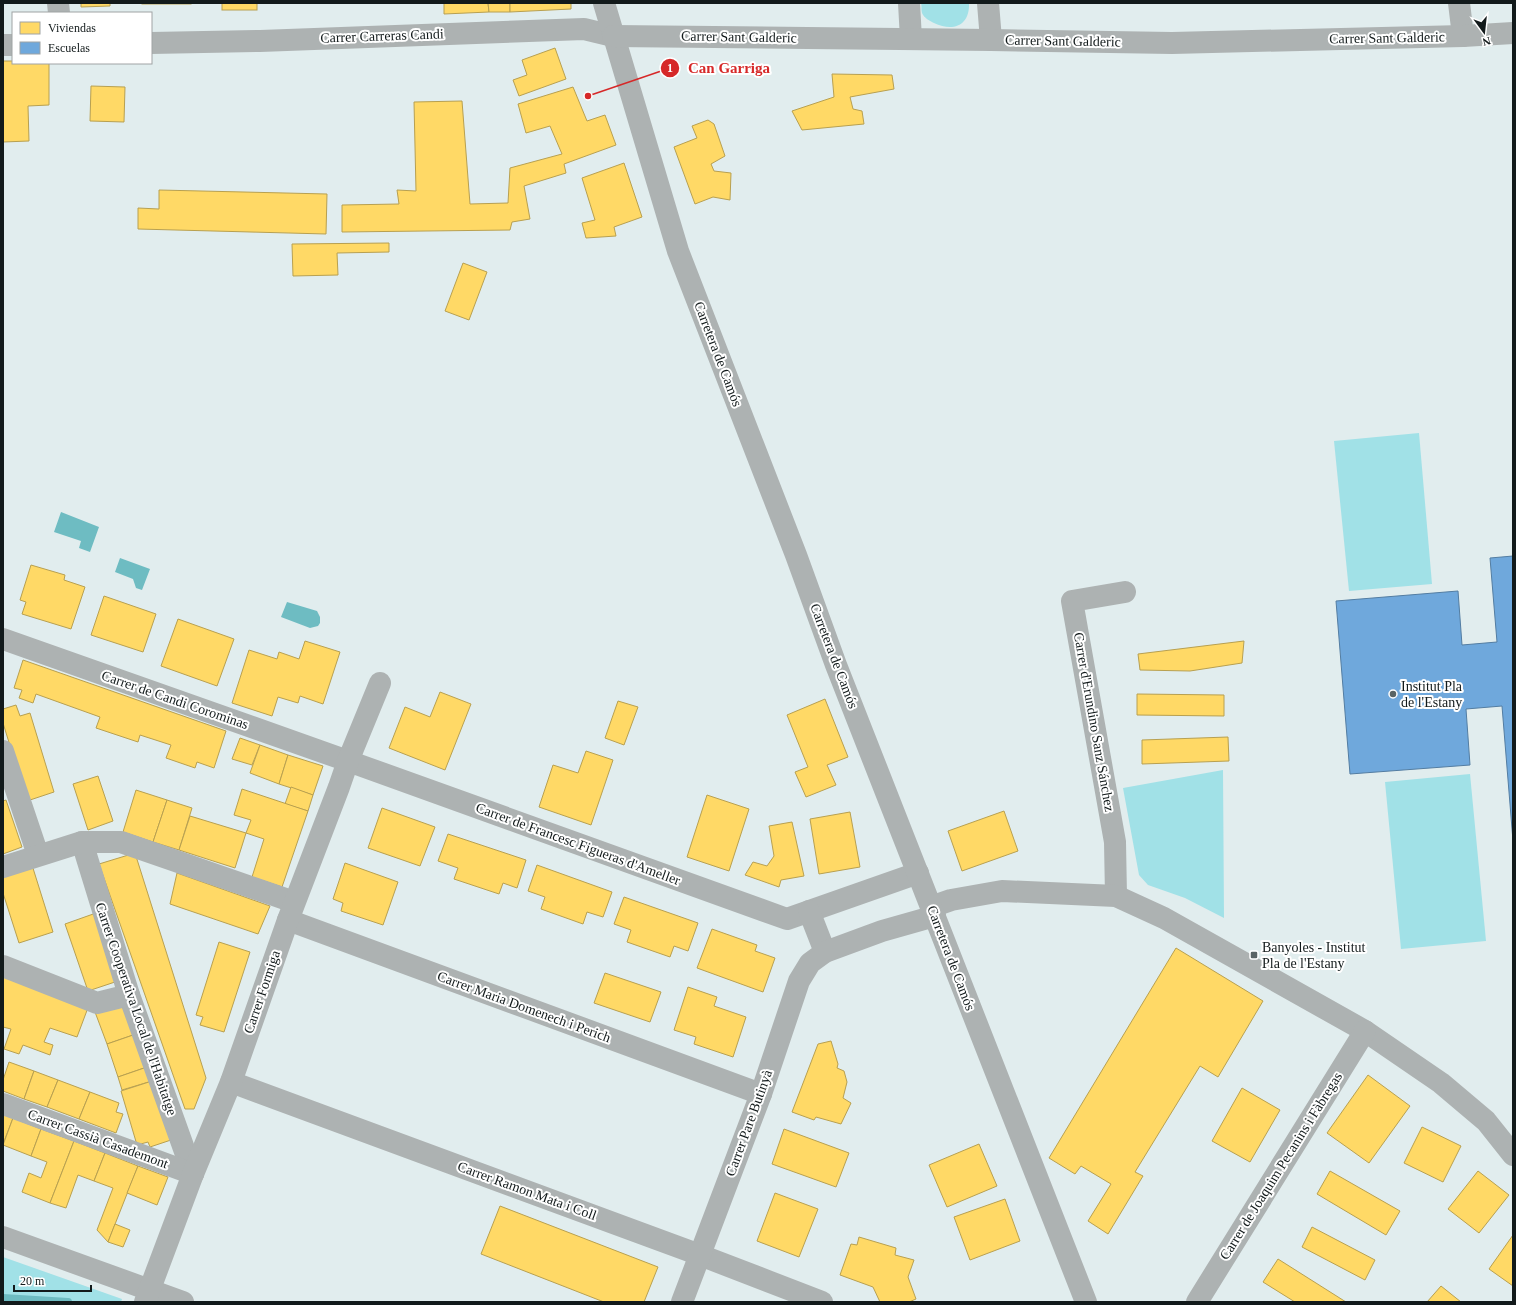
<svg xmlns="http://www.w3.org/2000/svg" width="1516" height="1305" font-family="'Times New Roman',serif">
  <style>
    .green { fill: #a1e1e7 }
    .water { fill: #6ebcc2 }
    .homes { fill: #ffd966; stroke: #b8a050 }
    .schools { fill: #6fa8dc; stroke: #537da2 }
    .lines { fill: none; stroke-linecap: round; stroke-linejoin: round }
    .stream { stroke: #6ebcc2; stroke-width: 8 }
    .minor { stroke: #adb2b2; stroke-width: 22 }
    .tertiary { stroke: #adb2b2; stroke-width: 22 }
    .poi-dot { fill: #5a6465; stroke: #fff; stroke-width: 1.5 }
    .labels { text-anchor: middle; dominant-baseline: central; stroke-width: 4; stroke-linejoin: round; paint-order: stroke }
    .street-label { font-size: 14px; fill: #121a1b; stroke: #fff }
    .poi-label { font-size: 14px; fill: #121a1b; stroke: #fff; text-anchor: start }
    .leader { fill: none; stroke: #d62828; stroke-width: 1.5 }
    .callout-dot { fill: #d62828; stroke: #fff; stroke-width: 1.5 }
    .mark-label { font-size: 12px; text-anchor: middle; font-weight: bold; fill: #fff }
    .callout-label { font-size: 15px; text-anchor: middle; font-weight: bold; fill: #d62828; stroke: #fff; stroke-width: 4; stroke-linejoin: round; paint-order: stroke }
  </style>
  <rect width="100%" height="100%" fill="#e1edee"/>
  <!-- green -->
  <g class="green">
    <path d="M 921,3 L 969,3 C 970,26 953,32 934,23 C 930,21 924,18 922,13 C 921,10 922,6 921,3 Z"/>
    <path d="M 1419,433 L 1432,584 L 1349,591 L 1334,441 Z"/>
    <path d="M 1223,770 L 1224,918 L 1185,898 L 1148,885 L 1139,875 L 1123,788 Z"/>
    <path d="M 1470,774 L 1486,941 L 1401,949 L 1385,782 Z"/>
    <path d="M 3,1257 L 122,1299 L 121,1302 L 3,1302 Z"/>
  </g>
  <!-- water -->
  <g class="water">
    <path d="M 61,512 L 99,527 L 90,552 L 79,548 L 81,541 L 54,532 Z"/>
    <path d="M 120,558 L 150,569 L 142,590 L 136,588 L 133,579 L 115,572 Z"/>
    <path d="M 287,602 L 317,611 L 320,617 L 320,623 L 318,626 L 310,628 L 281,617 Z"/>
  </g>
  <!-- homes -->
  <g class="homes">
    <path d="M 81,3 L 110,3 L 110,6 L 81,7 Z"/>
    <rect x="142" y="3" width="49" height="1"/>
    <rect x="222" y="3" width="35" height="7"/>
    <path d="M 444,3 L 488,3 L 489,12 L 444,14 Z"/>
    <path d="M 488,3 L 510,3 L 510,12 L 489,12 Z"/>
    <path d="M 510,3 L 571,3 L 571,9 L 510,12 Z"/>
    <path d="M 555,48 L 566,79 L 519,96 L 513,80 L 527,75 L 522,60 Z"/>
    <path d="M 3,61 L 13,61 L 13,63 L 49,63 L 49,105 L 28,106 L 29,141 L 3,142 Z"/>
    <path d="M 832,74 L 892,75 L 894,89 L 850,97 L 853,109 L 862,111 L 864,124 L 802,130 L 792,111 L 834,97 Z"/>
    <path d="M 91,86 L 125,87 L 124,122 L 90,121 Z"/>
    <path d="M 573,87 L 587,121 L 605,115 L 616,145 L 564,164 L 566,173 L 524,186 L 530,219 L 512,222 L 510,230 L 342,232 L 342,205 L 399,204 L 397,190 L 416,191 L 414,102 L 462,101 L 470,204 L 508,203 L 510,168 L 562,154 L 550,126 L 526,133 L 518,104 Z"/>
    <path d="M 708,120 L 714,124 L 725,156 L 711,164 L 714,171 L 731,173 L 730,200 L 713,197 L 695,204 L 674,147 L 697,138 L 692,126 Z"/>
    <path d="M 624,163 L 642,217 L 614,227 L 616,236 L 586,238 L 582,223 L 595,220 L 582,178 Z"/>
    <path d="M 159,190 L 327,194 L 326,234 L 138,229 L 138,208 L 159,209 Z"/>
    <path d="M 389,243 L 389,252 L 337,253 L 338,275 L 293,276 L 292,244 Z"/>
    <path d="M 463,263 L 487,272 L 469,320 L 445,311 Z"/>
    <path d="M 31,565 L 65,575 L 64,580 L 85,587 L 71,629 L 22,614 L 26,602 L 20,600 Z"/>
    <path d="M 104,596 L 156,614 L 143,652 L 91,635 Z"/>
    <path d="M 178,619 L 234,639 L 217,686 L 161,666 Z"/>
    <path d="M 305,641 L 340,652 L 323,704 L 300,696 L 298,703 L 278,697 L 272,716 L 232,703 L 249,650 L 277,659 L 279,652 L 299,659 Z"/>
    <path d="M 1244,641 L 1242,663 L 1190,671 L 1140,670 L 1138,654 Z"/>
    <path d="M 23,660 L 226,731 L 214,768 L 197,762 L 195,768 L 166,758 L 171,745 L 140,735 L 138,742 L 96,728 L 100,717 L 36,694 L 33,703 L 19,698 L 22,690 L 14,688 Z"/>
    <path d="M 440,692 L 471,704 L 445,770 L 389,748 L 405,707 L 430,717 Z"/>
    <path d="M 1137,694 L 1224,695 L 1224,716 L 1137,715 Z"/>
    <path d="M 825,699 L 848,757 L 827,765 L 836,785 L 806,797 L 795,772 L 808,767 L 787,715 Z"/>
    <path d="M 618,701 L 638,707 L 624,745 L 605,738 Z"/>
    <path d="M 16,705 L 20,716 L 30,713 L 54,792 L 27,801 L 3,723 L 3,709 Z"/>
    <path d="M 1228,737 L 1229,761 L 1142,764 L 1142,740 Z"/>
    <path d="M 240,738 L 260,745 L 252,765 L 232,759 Z"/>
    <path d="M 260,745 L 288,755 L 279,784 L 250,773 Z"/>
    <path d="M 586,751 L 613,760 L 591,825 L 539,807 L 553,765 L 578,773 Z"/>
    <path d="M 288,755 L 323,766 L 313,795 L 279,784 Z"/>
    <path d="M 98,776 L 113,821 L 88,830 L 73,784 Z"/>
    <path d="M 291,787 L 313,795 L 308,811 L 285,804 Z"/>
    <path d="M 242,789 L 308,811 L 282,887 L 252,877 L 264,839 L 246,833 L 251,820 L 234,815 Z"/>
    <path d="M 136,790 L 167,800 L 153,842 L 123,832 Z"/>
    <path d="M 707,795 L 749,809 L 729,871 L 687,857 Z"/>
    <path d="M 6,800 L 22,847 L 3,854 L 3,801 Z"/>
    <path d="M 167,800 L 192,808 L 179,850 L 153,842 Z"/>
    <path d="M 382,808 L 435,827 L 420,866 L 368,848 Z"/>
    <path d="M 1004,811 L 1018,851 L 962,871 L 948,831 Z"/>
    <path d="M 850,812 L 860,867 L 819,874 L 810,819 Z"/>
    <path d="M 190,816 L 246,833 L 235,868 L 179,850 Z"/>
    <path d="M 792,822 L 804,876 L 781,880 L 779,887 L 745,875 L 753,862 L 767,866 L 774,856 L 769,826 Z"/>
    <path d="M 448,834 L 526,860 L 517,888 L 503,883 L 499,894 L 454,879 L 458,868 L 438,861 Z"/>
    <path d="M 135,853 L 206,1078 L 194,1109 L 185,1109 L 99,864 Z"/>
    <path d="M 345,863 L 398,882 L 383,925 L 341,911 L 343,903 L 333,899 Z"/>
    <path d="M 32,865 L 53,932 L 19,943 L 3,893 L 3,874 Z"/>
    <path d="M 537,865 L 612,892 L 603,917 L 587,912 L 583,924 L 541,909 L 545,897 L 528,891 Z"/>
    <path d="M 177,873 L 270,906 L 258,934 L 170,904 Z"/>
    <path d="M 624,897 L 698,923 L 688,951 L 674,946 L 670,957 L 627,942 L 631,930 L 614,924 Z"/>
    <path d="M 96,913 L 118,981 L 88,991 L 65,924 Z"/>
    <path d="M 712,929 L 757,945 L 755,951 L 775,958 L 763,992 L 697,968 Z"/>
    <path d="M 219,942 L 250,952 L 224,1032 L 200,1025 L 203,1017 L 196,1015 Z"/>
    <path d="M 1176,948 L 1263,1001 L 1218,1077 L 1200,1066 L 1135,1172 L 1143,1176 L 1108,1234 L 1088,1221 L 1111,1184 L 1081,1166 L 1075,1174 L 1049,1158 Z"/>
    <path d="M 3,972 L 89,1005 L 77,1037 L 50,1028 L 44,1042 L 53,1045 L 50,1055 L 23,1045 L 19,1054 L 4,1049 L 11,1029 L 3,1027 Z"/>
    <path d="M 605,973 L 661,992 L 650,1022 L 594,1003 Z"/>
    <path d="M 688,987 L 717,997 L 714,1006 L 746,1017 L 733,1057 L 694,1044 L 696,1037 L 674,1030 Z"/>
    <path d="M 125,1001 L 136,1034 L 107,1044 L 95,1012 Z"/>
    <path d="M 136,1034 L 147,1067 L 118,1077 L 107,1044 Z"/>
    <path d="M 831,1041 L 838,1064 L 837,1068 L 844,1071 L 847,1082 L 843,1098 L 851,1103 L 841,1124 L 816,1117 L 814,1120 L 792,1112 L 818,1044 Z"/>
    <path d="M 9,1062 L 34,1071 L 24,1099 L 3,1091 L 3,1080 Z"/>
    <path d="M 147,1067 L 152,1081 L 122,1090 L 118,1077 Z"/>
    <path d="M 34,1071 L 58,1080 L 47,1107 L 24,1099 Z"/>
    <path d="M 1368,1075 L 1410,1106 L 1369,1163 L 1327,1133 Z"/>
    <path d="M 58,1080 L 90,1092 L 79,1119 L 47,1107 Z"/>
    <path d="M 152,1081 L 171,1140 L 150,1147 L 148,1142 L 137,1145 L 121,1091 Z"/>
    <path d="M 1242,1088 L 1280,1110 L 1250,1162 L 1212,1141 Z"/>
    <path d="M 90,1092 L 119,1103 L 116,1112 L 123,1114 L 116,1133 L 79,1119 Z"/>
    <path d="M 3,1114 L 13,1118 L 3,1144 Z"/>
    <path d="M 13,1118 L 41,1129 L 31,1156 L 3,1145 Z"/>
    <path d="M 1422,1127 L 1461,1146 L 1443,1182 L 1404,1163 Z"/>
    <path d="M 41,1129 L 74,1141 L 50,1203 L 22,1192 L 29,1173 L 41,1178 L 47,1162 L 31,1156 Z"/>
    <path d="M 784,1129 L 849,1153 L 836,1187 L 772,1164 Z"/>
    <path d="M 74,1141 L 105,1153 L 94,1181 L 78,1175 L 66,1208 L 50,1203 Z"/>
    <path d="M 979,1144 L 997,1186 L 947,1207 L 929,1165 Z"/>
    <path d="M 105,1153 L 138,1166 L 108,1242 L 97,1230 L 113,1188 L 94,1181 Z"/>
    <path d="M 138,1166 L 168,1177 L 157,1205 L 127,1193 Z"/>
    <path d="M 1330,1171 L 1400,1211 L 1386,1235 L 1317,1194 Z"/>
    <path d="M 1478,1171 L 1509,1195 L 1479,1233 L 1448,1209 Z"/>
    <path d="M 775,1193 L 818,1209 L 799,1257 L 757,1241 Z"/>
    <path d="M 1005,1199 L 1020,1241 L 970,1260 L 954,1217 Z"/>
    <path d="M 500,1206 L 658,1267 L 644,1302 L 604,1302 L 481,1254 Z"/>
    <path d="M 115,1224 L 130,1230 L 123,1247 L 108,1242 Z"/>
    <path d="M 1312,1227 L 1375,1260 L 1365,1280 L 1302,1247 Z"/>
    <path d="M 1513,1235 L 1513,1286 L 1489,1269 Z"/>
    <path d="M 859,1237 L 896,1248 L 895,1255 L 914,1260 L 908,1277 L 916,1299 L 909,1302 L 880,1302 L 873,1287 L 840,1275 L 851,1244 L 857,1245 Z"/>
    <path d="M 1278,1259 L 1346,1302 L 1295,1302 L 1263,1282 Z"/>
    <path d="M 1441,1286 L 1461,1302 L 1427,1302 Z"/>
  </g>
  <!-- schools -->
  <path class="schools" d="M 1513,556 L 1513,841 L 1502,706 L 1466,709 L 1470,765 L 1350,774 L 1336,601 L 1458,591 L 1462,645 L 1497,642 L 1490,558 Z"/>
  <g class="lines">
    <!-- stream -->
    <path class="stream" d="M 3,1298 L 68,1302"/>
    <!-- minor -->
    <g class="minor">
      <path d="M 58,3 L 59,13"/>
      <path d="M 909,3 L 911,39"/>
      <path d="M 988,3 L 991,40"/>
      <path d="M 1459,3 L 1463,36"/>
      <path d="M 151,43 L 260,41 L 584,29 L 613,36"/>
      <path d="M 3,45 L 13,45"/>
      <path d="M 3,639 L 348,761 L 787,919 L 918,873"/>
      <path d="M 3,751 L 38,855"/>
      <path d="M 82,842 L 129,995 L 193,1174"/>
      <path d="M 3,867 L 82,842 L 121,842 L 294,902"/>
      <path d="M 1116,896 L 1115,842 L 1072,601 L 1125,592"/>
      <path d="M 931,907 L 951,900 L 1002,891 L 1116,896 L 1164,918 L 1365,1031 L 1441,1083 L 1486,1121 L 1513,1155"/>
      <path d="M 809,911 L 825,952"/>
      <path d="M 288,920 L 761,1094"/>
      <path d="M 3,966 L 97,1003 L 129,995"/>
      <path d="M 231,1082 L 700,1255 L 822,1302"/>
      <path d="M 3,1104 L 193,1174"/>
      <path d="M 3,1237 L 183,1302"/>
      <path d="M 145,1302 L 193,1174 L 231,1082 L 288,920 L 339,787 L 348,761 L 380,683"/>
      <path d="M 682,1302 L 761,1094 L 799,981 L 810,963 L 825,952 L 882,931 L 935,916"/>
      <path d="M 1197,1302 L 1365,1031"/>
    </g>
    <!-- tertiary -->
    <g class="tertiary">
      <path d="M 604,3 L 678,251 L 796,555 L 836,665 L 1086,1302"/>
      <path d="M 613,36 L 991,40 L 1172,43 L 1463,36 L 1513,33"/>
    </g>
  </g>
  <!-- markers -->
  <g class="poi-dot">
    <circle cx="1393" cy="694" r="4"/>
    <rect x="1250" y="951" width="8" height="8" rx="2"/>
  </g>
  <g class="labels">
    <!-- street labels -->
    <g class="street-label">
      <text transform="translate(382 36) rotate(-2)">Carrer Carreras Candi</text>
      <text transform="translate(739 37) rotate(1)">Carrer Sant Galderic</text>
      <text transform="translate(1387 38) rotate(-1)">Carrer Sant Galderic</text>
      <text transform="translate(1063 41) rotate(1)">Carrer Sant Galderic</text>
      <text transform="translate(718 354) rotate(69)">Carretera de Camós</text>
      <text transform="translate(834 656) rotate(69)">Carretera de Camós</text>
      <text transform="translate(175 700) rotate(19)">Carrer de Candi Corominas</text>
      <text transform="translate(1094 722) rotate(80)">Carrer d'Erundino Sanz Sánchez</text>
      <text transform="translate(578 844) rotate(20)">Carrer de Francesc Figueras d'Ameller</text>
      <text transform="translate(951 958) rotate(69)">Carretera de Camós</text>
      <text transform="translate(262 992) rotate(-71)">Carrer Formiga</text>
      <text transform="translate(524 1007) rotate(20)">Carrer Maria Domenech i Perich</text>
      <text transform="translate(136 1009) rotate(71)">Carrer Cooperativa Local de l'Habitatge</text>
      <text transform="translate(749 1123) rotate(-70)">Carrer Pare Butinyà</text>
      <text transform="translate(98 1139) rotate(20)">Carrer Cassià Casademont</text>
      <text transform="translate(1281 1166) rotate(-58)">Carrer de Joaquim Pecanins i Fàbregas</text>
      <text transform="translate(527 1191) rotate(20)">Carrer Ramon Mata i Coll</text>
    </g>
    <!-- poi labels -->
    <g class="poi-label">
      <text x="1401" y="686">Institut Pla<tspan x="1401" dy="16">de l'Estany</tspan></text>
      <text x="1262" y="947">Banyoles - Institut<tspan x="1262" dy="16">Pla de l'Estany</tspan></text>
    </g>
  </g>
  <!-- callouts -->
  <path class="leader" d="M588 96L670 68"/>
  <g class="callout-dot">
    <circle cx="588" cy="96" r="4"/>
    <circle cx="670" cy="68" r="10"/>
  </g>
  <g class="mark-label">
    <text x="670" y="72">1</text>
  </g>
  <g class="callout-label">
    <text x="729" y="73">Can Garriga</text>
  </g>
  <!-- border -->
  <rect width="1516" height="1305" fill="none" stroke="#121a1b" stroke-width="8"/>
  <!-- legend -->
  <rect x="12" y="12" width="140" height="52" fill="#ffffff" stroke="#a0a3a4"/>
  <rect x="20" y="22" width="20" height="12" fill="#ffd966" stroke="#a0a3a4"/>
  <text x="48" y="32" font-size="12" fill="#121a1b">Viviendas</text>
  <rect x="20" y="42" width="20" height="12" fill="#6fa8dc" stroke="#a0a3a4"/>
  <text x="48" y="52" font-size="12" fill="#121a1b">Escuelas</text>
  <!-- north arrow -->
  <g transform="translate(1484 32) rotate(165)" stroke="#ffffff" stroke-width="3" paint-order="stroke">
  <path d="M0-3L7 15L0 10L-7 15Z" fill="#121a1b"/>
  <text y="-6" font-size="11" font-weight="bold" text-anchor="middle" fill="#121a1b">N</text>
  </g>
  <!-- scale -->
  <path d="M14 1285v6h77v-6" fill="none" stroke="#121a1b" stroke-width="2"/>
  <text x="20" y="1285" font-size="12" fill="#121a1b" stroke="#ffffff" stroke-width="3" paint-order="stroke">20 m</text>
</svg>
